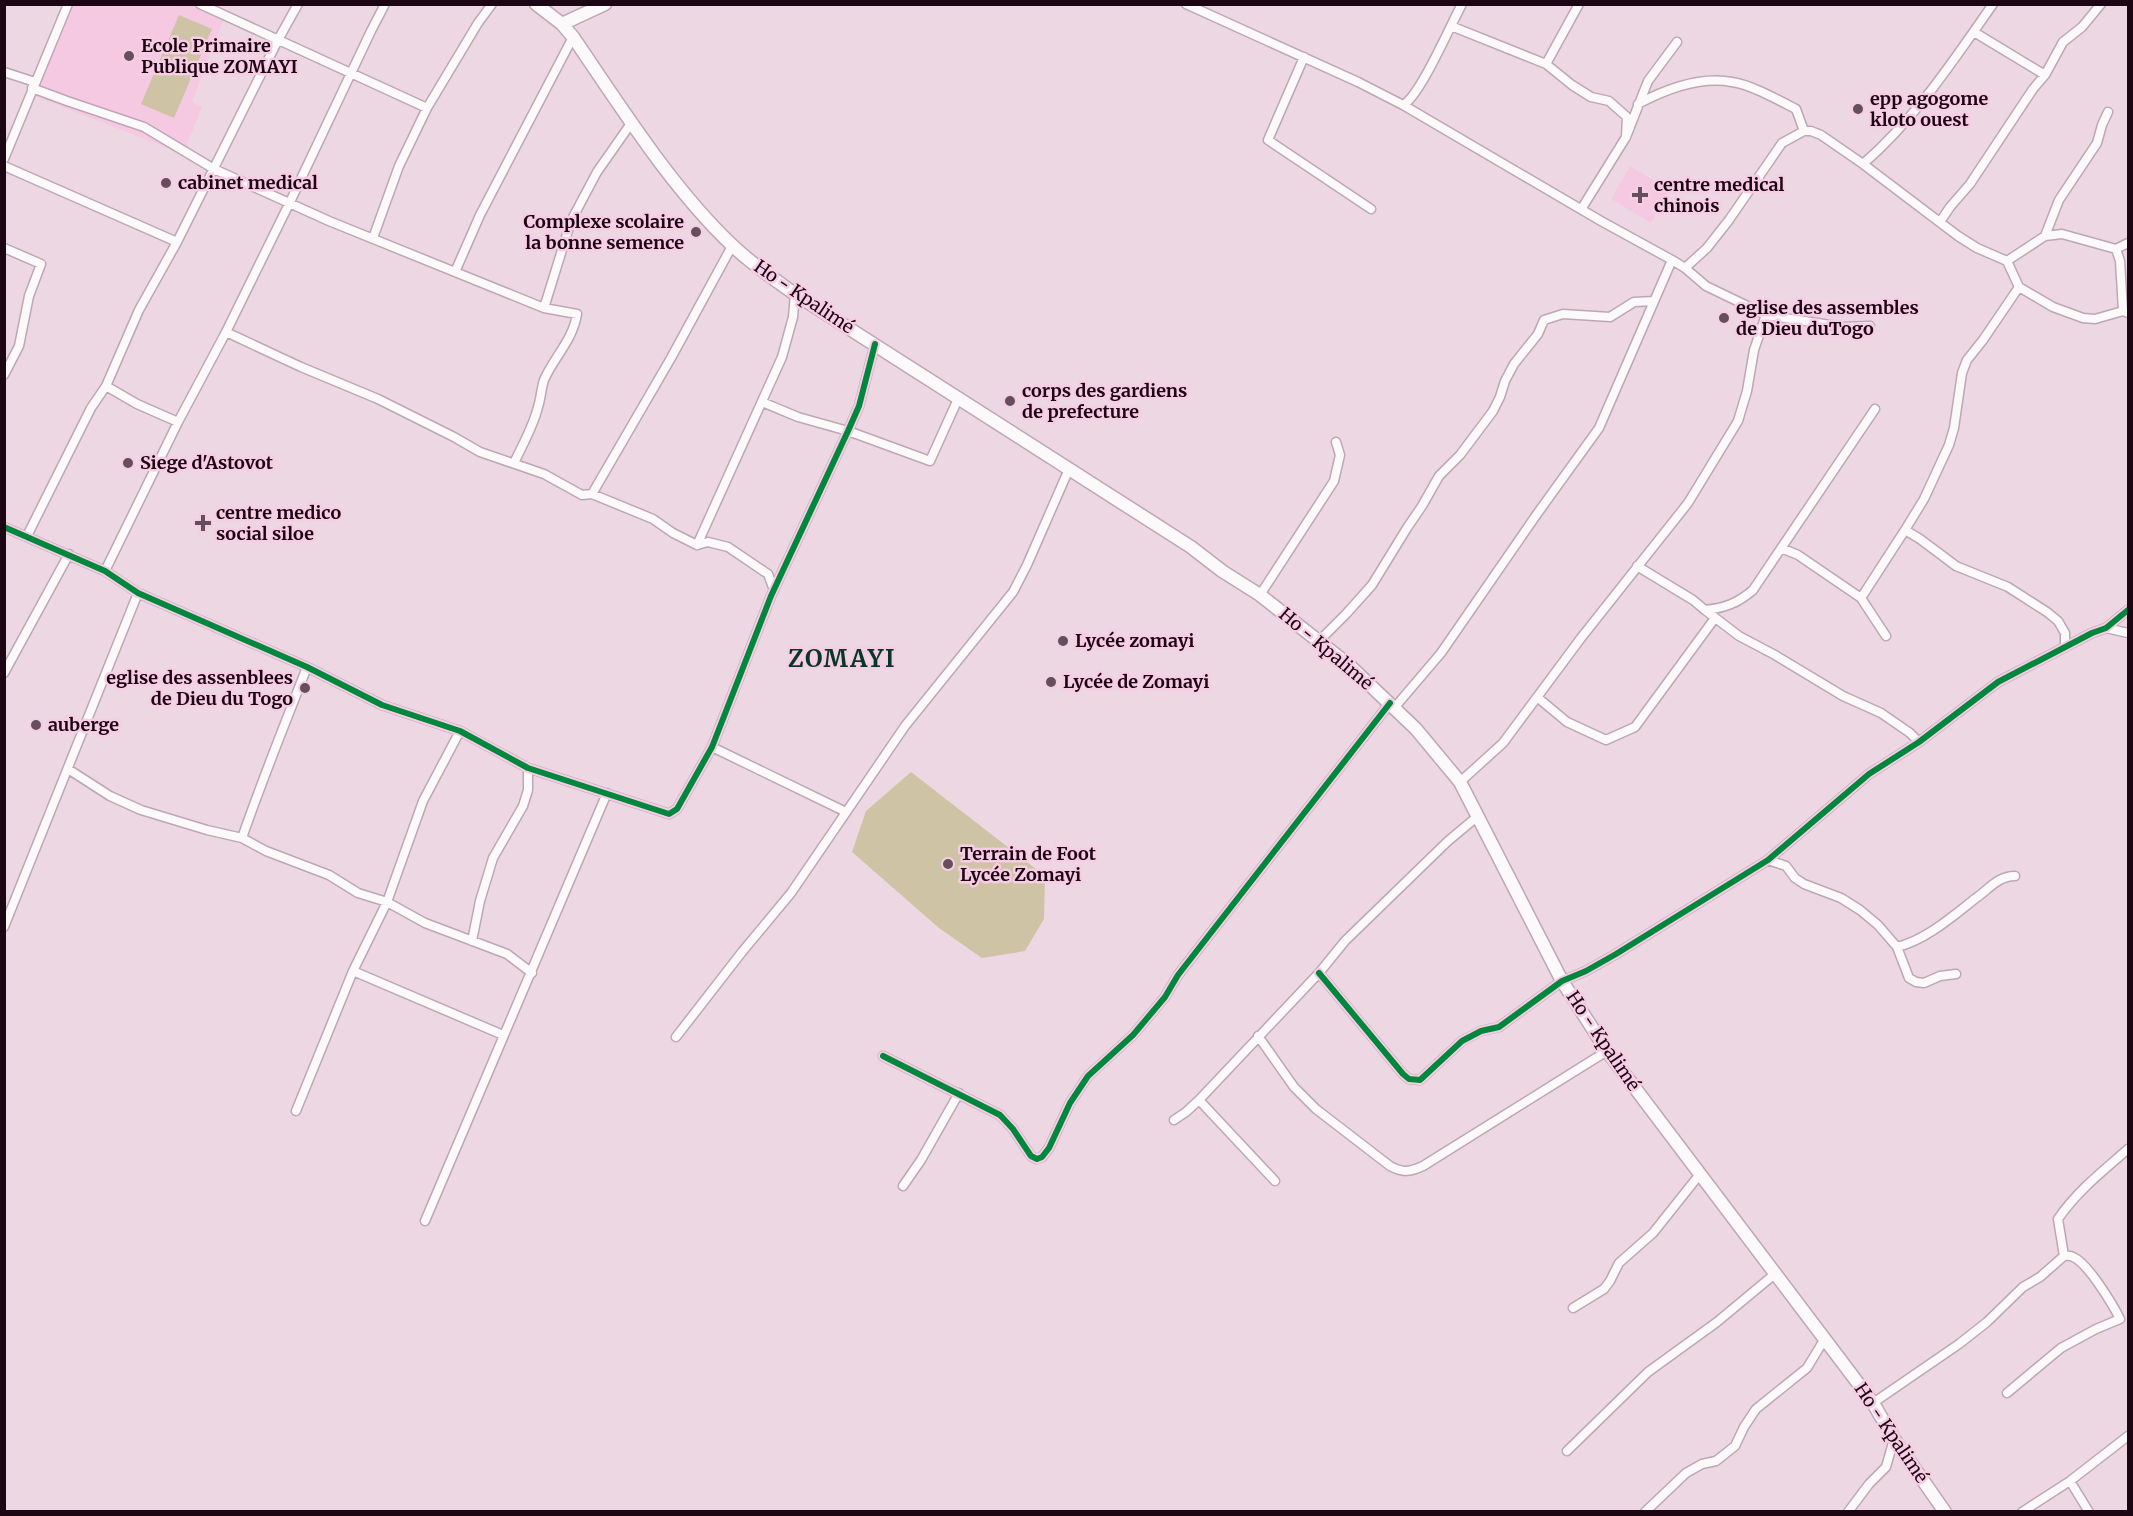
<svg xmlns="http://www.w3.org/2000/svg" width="2133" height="1516" viewBox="0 0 2133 1516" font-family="Merriweather,serif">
<rect width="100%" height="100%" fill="#edd7e3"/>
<!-- built -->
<path fill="#f5c9e1" d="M69 5H199L225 16 192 102 202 107 183 154 32 95Z
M1630 166 1670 190 1651 223 1611 199Z"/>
<!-- green -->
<path fill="#cfc3a5" d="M179 15 212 29 174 118 141 104Z
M911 772 1045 876 1044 919 1025 951 982 958 939 928 852 852 866 811Z"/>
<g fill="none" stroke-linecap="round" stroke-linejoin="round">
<defs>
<path id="street" d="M200 4 427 108
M1186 4 1358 82 1403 105 1601 221 1672 260 1685 268 1706 286 1766 315 1843 327 1870 326
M1451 26 1546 64 1572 85 1591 97 1609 101 1627 117 1626 137
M1974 32 2045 75
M1304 57 1268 140 1371 209
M1546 64 1579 4
M4 72 35 82
M32 88 67 101 144 127 214 169 329 221 544 308 577 314C573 340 554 357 544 380 541 389 541 398 538 407 533 427 523 444 514 463
M1638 104C1666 89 1700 76 1732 82 1752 85 1778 100 1796 109L1804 131
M1403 105C1420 96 1450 26 1462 4
M4 159 68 4
M1863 164C1915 119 1953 61 1993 4
M4 166 177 242
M1582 208 1626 137 1648 81 1677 42
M1940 222 1950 207 1970 184 2033 89 2045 75 2063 42 2082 27 2101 4
M2045 236 2059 200 2097 143 2102 125 2108 112
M373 238 399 166 427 108 478 23 492 4
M4 248 41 264 29 296 19 346 4 375
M2116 249 2120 261 2123 311 2128 313
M2007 261 2019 287 2053 307 2083 318 2095 319 2123 311
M1685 268 1707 248 1729 220 1782 143 1804 131H1811L1821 135 1863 164 1958 236 1977 248 2007 261 2045 236 2062 234 2116 249 2128 243
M455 272 480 215 573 37
M544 308 571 221 597 172 632 122
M226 332 301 367 378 399 454 437 480 452 544 474 582 495 592 494 653 519 673 533 697 545 708 542 728 547 768 574 774 590
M106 386 137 404 178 422
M762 402 798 417 848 431 930 461 958 399
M592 494 671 358 732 246
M4 527 105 571 138 593 307 667 382 705 460 731 528 768 669 814 677 809 712 747 771 596 848 431 859 406 875 344
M1905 530 1924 499 1949 445 1954 428 1962 373 1967 360 1983 340 2019 287
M27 536 91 408 106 386 139 310 177 242 278 40 298 4
M697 545 782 357 793 317 795 294
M1781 548 1798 555 1861 598 1886 636
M1637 566 1693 600 1705 610C1725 608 1738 603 1753 590L1875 409
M105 571 178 422 226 332 290 202 371 31 385 4
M1260 595 1334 481 1340 455 1336 442
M1861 598 1905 530 1920 539 1956 566 2008 587 2047 612 2058 621 2065 633V647
M1705 610 1739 636 1775 655 1843 696 1881 713 1910 733 1919 742
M2106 628 2128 633
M1319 641 1346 614 1372 585 1407 528 1422 506 1439 476 1460 455 1493 411 1500 397 1505 381 1514 364 1538 334 1544 320 1563 314 1610 317 1634 302 1654 301
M4 673 69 554
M1537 697 1567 722 1606 740 1635 727 1715 618
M1395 707 1441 653 1537 514 1599 428 1672 260
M712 747 846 812
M68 769 110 796 141 810 207 830 242 838 266 851 329 875 358 893 387 902 425 923 507 954 532 973
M1460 782 1503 743 1581 638 1688 503 1738 421 1747 391 1754 350 1766 315
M242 838C262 780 285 724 307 667
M1768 860 1786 866 1795 878 1804 884 1841 898 1860 910 1878 925 1897 947 1909 978 1916 982 1924 983 1940 976 1956 974
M4 927 138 593
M472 941 480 901 493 858 523 806 528 790V768
M1897 947C1926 940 1953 916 1976 898 1989 889 1998 876 2015 876
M353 971 503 1035
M1319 973 1403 1074 1409 1079 1420 1080 1462 1041 1481 1031 1499 1027 1562 981 1586 971 1616 954 1768 860 1869 774 1919 742 1998 682 2092 633 2106 628 2128 610
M1258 1036 1294 1087 1316 1109 1390 1166C1403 1173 1410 1172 1423 1166L1607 1051
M676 1037 742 952 791 893 905 726 1013 592 1027 565 1069 469
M883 1056 1000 1115 1013 1129 1031 1156 1037 1159 1042 1157 1049 1148 1070 1103 1088 1076 1133 1035 1165 997 1178 975 1390 703
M1199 1100 1275 1181
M296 1111 353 971 387 902 423 801 460 731
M1174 1120 1186 1112 1199 1100 1319 973 1345 941 1448 841 1478 816
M903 1186 921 1160 959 1093
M425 1221 607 793
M1573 1308 1604 1289 1610 1281 1619 1263 1653 1233 1700 1174
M2007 1393 2061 1348 2096 1329 2120 1319C2113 1305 2088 1263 2073 1257 2070 1255 2067 1256 2064 1256
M1873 1403 1959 1344 1987 1322 2023 1287 2040 1277 2064 1256 2058 1219C2077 1191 2103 1171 2128 1149
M1567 1451 1648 1372 1717 1322 1776 1273
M2070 1481 2089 1512
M1645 1512 1686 1473 1702 1464 1716 1461 1735 1446 1744 1427 1756 1409 1807 1368 1824 1340
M1848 1512 1869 1484 1886 1467 1894 1439
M2022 1512 2070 1481 2128 1436"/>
<path id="secondary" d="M536 4 562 24 573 37C621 107 672 189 734 247 753 265 774 279 795 294L1191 547 1222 571 1260 595 1350 666 1416 729 1460 782 1562 981 1607 1051 1873 1403 1894 1439 1945 1512
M562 24 605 4"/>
</defs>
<!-- street casing -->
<use href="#street" stroke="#bda7b4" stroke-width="11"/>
<!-- secondary casing -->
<use href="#secondary" stroke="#bda7b4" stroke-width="15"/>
<!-- street -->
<use href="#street" stroke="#fcf9fb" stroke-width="8"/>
<!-- secondary -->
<use href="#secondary" stroke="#fcf9fb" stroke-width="12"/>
<defs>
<path id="cycleway" d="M4 527 105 571 138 593 307 667 382 705 460 731 528 768 669 814 677 809 712 747 771 596 848 431 859 406 875 344
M1319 973 1403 1074 1409 1079 1420 1080 1462 1041 1481 1031 1499 1027 1562 981 1586 971 1616 954 1768 860 1869 774 1919 742 1998 682 2092 633 2106 628 2128 610
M883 1056 1000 1115 1013 1129 1031 1156 1037 1159 1042 1157 1049 1148 1070 1103 1088 1076 1133 1035 1165 997 1178 975 1390 703"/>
</defs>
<!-- cycleway casing -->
<use href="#cycleway" stroke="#f7cde4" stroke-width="10"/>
<!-- cycleway -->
<use href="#cycleway" stroke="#00873e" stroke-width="6"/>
</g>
<!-- markers -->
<g fill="#654f5c" stroke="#f7cde4" stroke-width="2">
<circle cx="129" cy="56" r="6"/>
<circle cx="1858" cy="109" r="6"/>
<circle cx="166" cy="183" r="6"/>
<path d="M1637 186h6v6h6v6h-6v6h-6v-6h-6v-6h6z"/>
<circle cx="696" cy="232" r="6"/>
<circle cx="1724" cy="318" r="6"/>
<circle cx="1010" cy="401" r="6"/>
<circle cx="128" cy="463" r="6"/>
<path d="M200 514h6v6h6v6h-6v6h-6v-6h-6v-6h6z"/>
<circle cx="1063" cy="641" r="6"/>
<circle cx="1051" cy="682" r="6"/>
<circle cx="305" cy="688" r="6"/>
<circle cx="36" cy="725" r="6"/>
<circle cx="948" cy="864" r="6"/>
</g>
<g text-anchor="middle" stroke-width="5" stroke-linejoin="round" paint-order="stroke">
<!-- poi labels -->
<g font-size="18" font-weight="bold" fill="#1c0614" stroke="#f7cde4" text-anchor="start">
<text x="141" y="52">Ecole Primaire<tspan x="141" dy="21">Publique ZOMAYI</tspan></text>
<text x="1870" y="105">epp agogome<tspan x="1870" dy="21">kloto ouest</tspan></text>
<text x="178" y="189">cabinet medical</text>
<text x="1654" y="191">centre medical<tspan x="1654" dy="21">chinois</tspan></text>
<text x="684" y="228" text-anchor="end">Complexe scolaire<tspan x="684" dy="21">la bonne semence</tspan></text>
<text x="1736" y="314">eglise des assembles<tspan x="1736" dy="21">de Dieu duTogo</tspan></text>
<text x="1022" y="397">corps des gardiens<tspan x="1022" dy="21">de prefecture</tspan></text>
<text x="140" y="469">Siege d'Astovot</text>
<text x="216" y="519">centre medico<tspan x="216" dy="21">social siloe</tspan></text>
<text x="1075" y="647">Lycée zomayi</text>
<text x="293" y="684" text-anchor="end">eglise des assenblees<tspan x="293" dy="21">de Dieu du Togo</tspan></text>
<text x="1063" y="688">Lycée de Zomayi</text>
<text x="48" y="731">auberge</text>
<text x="960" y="860">Terrain de Foot<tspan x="960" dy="21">Lycée Zomayi</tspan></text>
</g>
<!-- street labels -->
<g font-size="18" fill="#1c0614" stroke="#f7cde4">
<text transform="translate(804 297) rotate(34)" y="6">Ho - Kpalimé</text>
<text transform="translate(1326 649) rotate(40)" y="6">Ho - Kpalimé</text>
<text transform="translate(1603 1041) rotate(56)" y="6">Ho - Kpalimé</text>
<text transform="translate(1891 1433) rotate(56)" y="6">Ho - Kpalimé</text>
</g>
<!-- district labels -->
<g font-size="24" font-weight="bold" letter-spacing="1.5" fill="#053726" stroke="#f7cde4">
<text x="842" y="667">ZOMAYI</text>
</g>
</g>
<!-- border -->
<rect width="2133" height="1516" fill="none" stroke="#1c0614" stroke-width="12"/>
</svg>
